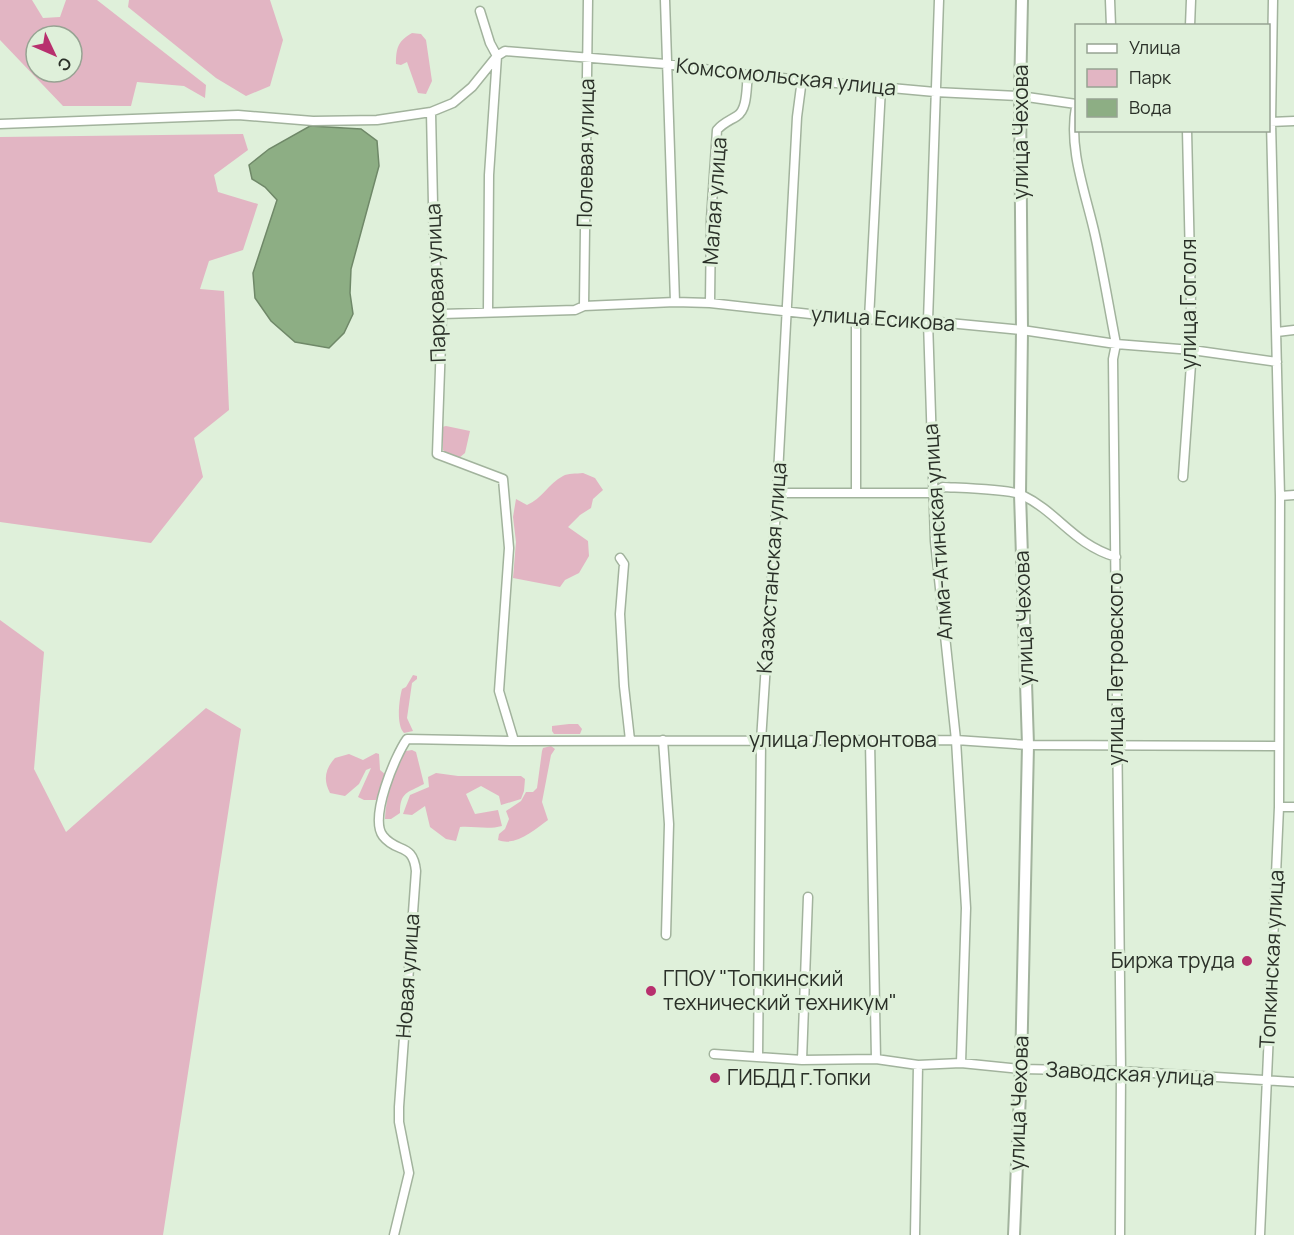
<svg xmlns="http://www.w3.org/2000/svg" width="1294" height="1235" viewBox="0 0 1294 1235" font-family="Manrope,sans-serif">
<rect width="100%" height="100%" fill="#dff0da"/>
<!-- green -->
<path fill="#e2b5c3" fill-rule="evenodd" d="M0 0H32L43 18 60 17 66 0H97L206 85 205 98 184 86 137 82 131 106H63L0 40ZM36 36H72V72H36Z
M129 0H270L283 40 270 86 246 96 216 78 128 7Z
M412 33 421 34 426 40 432 81 426 94 418 93 407 62 401 65 396 64C396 48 398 41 412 33Z
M243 134 248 150 214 175 218 192 258 204 243 250 209 261 200 289 224 291 229 410 194 438 203 477 151 543 0 522V137Z
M446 426 470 431 465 453 459 458 448 456 443 450 442 427Z
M583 473 595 478 603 490 593 499 591 508 580 515 568 527 588 541 589 556 579 573 565 580 560 587 513 578 516 542 513 517 516 499 527 505C542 499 548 484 563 476 568 473 576 474 583 473Z
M0 620 44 652 34 769 66 832 206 708 241 729 163 1235H0Z
M413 675 417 676V679L412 683 407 718 413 731 404 733C396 725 399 700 402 689L406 687Z
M569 724H578L582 729 580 734H554L552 731V726Z
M551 746 555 749 551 755 542 802 548 820C534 830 516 847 498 840L499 834 505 829 509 819 506 811 521 801 526 792H533L537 788 542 751 543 748Z
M412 750 416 752 424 784C407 793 400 792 400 813L391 819H385C386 796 394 770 406 751Z
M376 753 379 754 380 770 386 775 376 800H364L358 797 371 768 366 770 359 784 345 796 330 793C323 780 325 769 335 758L349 754 363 760Z
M436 773 458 776H521L525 779 524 791 521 799 501 805 499 796 481 786 466 794 475 814 498 810 502 826C488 830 475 826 460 827L456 841 446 839 430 827 425 806 412 815 403 814 410 795 429 787 428 777Z"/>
<!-- water -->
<path fill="#8dae84" stroke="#6f8868" stroke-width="1.5" d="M310 126 361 129 377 141 379 166 351 269 350 293 353 314 344 333 329 348 295 342 271 321 255 298 253 273 277 200 265 187 252 179 249 165 269 149Z"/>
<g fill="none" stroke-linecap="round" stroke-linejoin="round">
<defs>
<path id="minor" d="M665 0 675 302
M939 0 928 321 935 541 956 740 966 908 961 1063
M1110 0 1111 26
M480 11 490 43 497 56 489 175 488 311
M1190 26 1191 0
M1076 107C1068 149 1086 194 1095 235 1103 271 1109 308 1116 344L1113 359 1121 1071 1120 1235
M431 112 434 250 442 314 437 454 503 479 509 548 499 691 514 741
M1268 122 1294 121
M0 124 238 115 313 121 377 120 431 112 453 103 472 87 497 56 505 51 666 64 748 75 935 92 1020 96 1076 104
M710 303 711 219 717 130C723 123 729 121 737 116 748 109 746 87 748 75
M584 306 588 0
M442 314 575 310 584 306 675 302 710 303 856 319 928 321 1022 330 1116 344 1192 350 1277 362
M869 319 881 87
M1277 332 1294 330
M1183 477 1192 350 1187 130
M856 492V319
M777 493H933L943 487C960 488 1010 489 1022 495 1059 513 1073 544 1116 557
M1280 496 1294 495
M620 558 624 564 620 614 624 686 630 740
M663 740 669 824 666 935
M870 741 876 1059
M1279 807H1294
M714 1054 802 1060 876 1059 918 1065 961 1063 1021 1069 1121 1071 1294 1082
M758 1057 761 741 777 493 797 117 802 79
M802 1060 808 897
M394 1235 409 1173 399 1122V1107L416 871C413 842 397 854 383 836 369 818 395 756 407 739L514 741 956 740 1028 745 1279 746
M915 1235 918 1065
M1260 1235 1279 807 1280 496 1271 122 1273 0"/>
<path id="tertiary" d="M1014 1235 1021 1069 1028 745 1020 494 1022 330 1020 96 1022 0"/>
</defs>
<!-- minor casing -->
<use href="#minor" stroke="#a2b39d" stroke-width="11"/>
<!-- tertiary casing -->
<use href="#tertiary" stroke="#a2b39d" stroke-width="14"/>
<!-- minor -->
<use href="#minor" stroke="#fff" stroke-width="8"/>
<!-- tertiary -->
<use href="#tertiary" stroke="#fff" stroke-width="10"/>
</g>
<!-- markers -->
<g fill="#b8306e" stroke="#dff0da" stroke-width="2">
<circle cx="1247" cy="961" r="6"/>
<circle cx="651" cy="991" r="6"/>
<circle cx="715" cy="1078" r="6"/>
</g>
<g text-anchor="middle" stroke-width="6" stroke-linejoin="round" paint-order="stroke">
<!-- street labels -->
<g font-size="21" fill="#2a3028" stroke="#dff0da">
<text transform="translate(786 77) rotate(6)" y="7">Комсомольская улица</text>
<text transform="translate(1021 132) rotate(-90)" y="7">улица Чехова</text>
<text transform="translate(586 153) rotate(-89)" y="7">Полевая улица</text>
<text transform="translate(715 201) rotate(-86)" y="7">Малая улица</text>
<text transform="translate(436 283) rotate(-92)" y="7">Парковая улица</text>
<text transform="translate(1189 304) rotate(-90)" y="7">улица Гоголя</text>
<text transform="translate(883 319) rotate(4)" y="7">улица Есикова</text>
<text transform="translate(938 532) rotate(-94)" y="7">Алма-Атинская улица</text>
<text transform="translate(772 568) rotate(-86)" y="7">Казахстанская улица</text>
<text transform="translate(1024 618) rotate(-92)" y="7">улица Чехова</text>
<text transform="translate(1116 669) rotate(-90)" y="7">улица Петровского</text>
<text x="843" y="747">улица Лермонтова</text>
<text transform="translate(1272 959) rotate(-87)" y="7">Топкинская улица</text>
<text transform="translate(408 976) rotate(-86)" y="7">Новая улица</text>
<text transform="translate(1130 1074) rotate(3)" y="7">Заводская улица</text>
<text transform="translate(1019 1103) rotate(-88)" y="7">улица Чехова</text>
</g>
<!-- poi labels -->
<g font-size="21" fill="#2a3028" stroke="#dff0da" text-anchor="start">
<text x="1235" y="968" text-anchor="end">Биржа труда</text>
<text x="663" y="986">ГПОУ "Топкинский<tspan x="663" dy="24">технический техникум"</tspan></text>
<text x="727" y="1085">ГИБДД г.Топки</text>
</g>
</g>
<!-- legend -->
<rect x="1075" y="24" width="195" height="108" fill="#dff0da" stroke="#97a393" stroke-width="1.5"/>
<rect x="1087" y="44" width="30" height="9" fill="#ffffff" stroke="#97a393" stroke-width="1.5"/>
<text x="1129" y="54" font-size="18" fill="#2a3028">Улица</text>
<rect x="1087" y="69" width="30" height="18" fill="#e2b5c3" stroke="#97a393" stroke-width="1.5"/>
<text x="1129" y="84" font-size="18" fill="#2a3028">Парк</text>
<rect x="1087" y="99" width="30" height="18" fill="#8dae84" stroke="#97a393" stroke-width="1.5"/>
<text x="1129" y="114" font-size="18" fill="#2a3028">Вода</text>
<!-- north arrow -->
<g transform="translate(54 54) rotate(134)"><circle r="28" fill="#dff0da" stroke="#97a393" stroke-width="1.5"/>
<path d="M0-4.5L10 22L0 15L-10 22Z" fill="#b8306e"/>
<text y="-9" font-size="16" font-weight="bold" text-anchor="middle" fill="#2a3028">С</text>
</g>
</svg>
